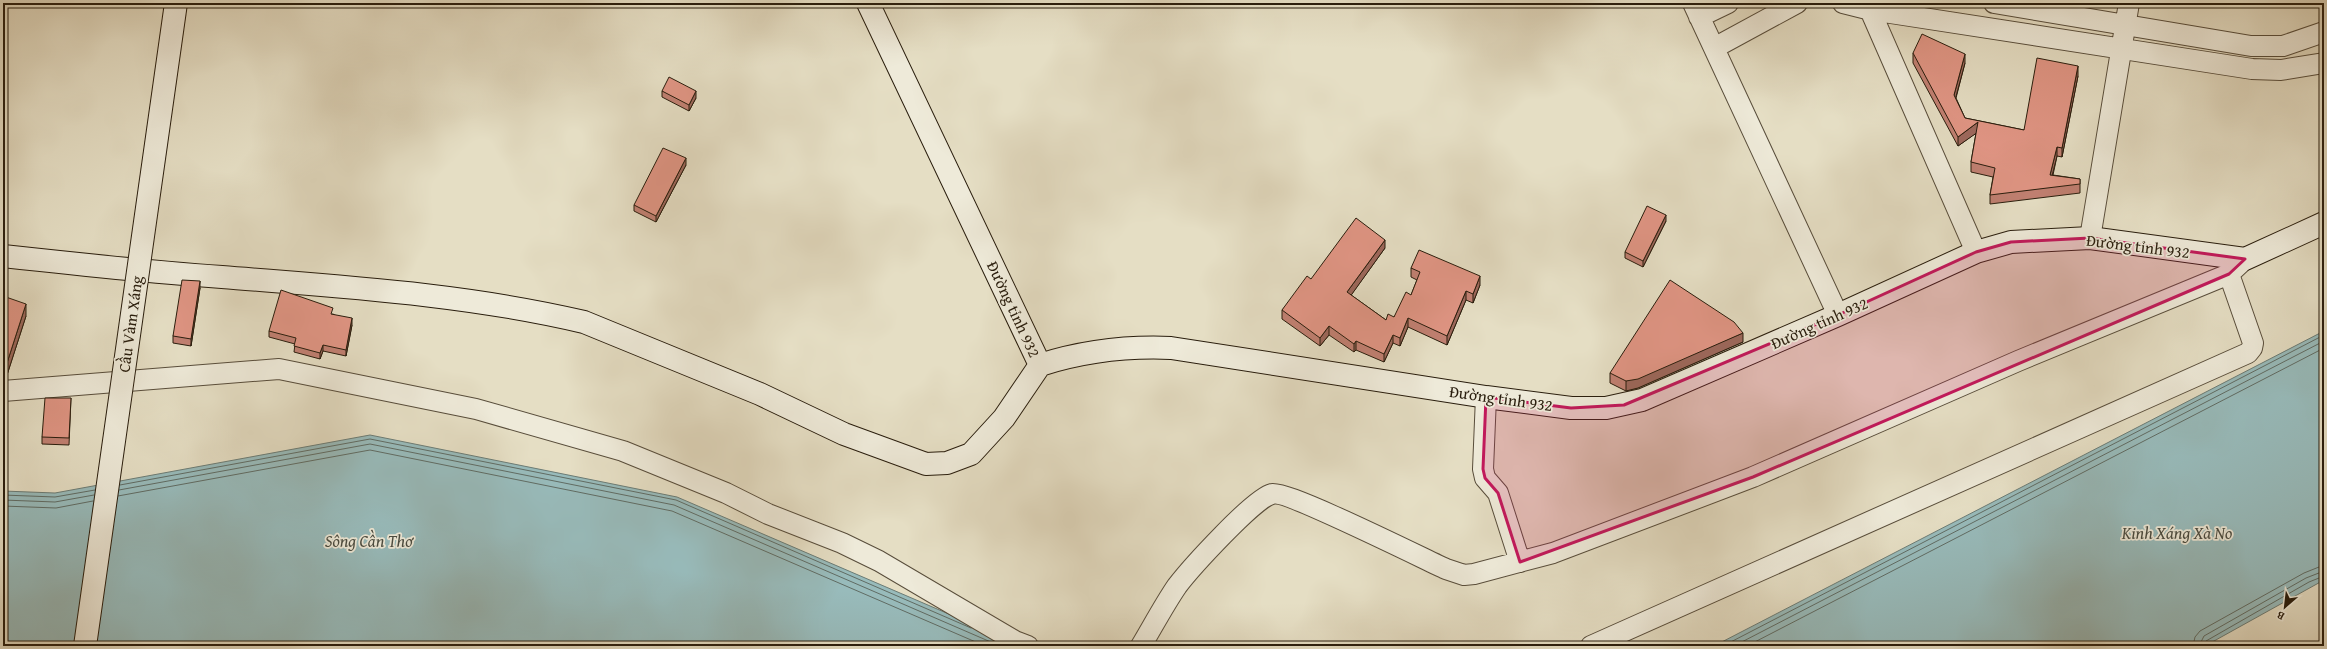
<svg xmlns="http://www.w3.org/2000/svg" width="2327" height="649" viewBox="0 0 2327 649" font-family="'Gentium Book Plus',serif">
<rect width="100%" height="100%" fill="#e5dec4"/>
<filter id="stains"><feTurbulence type="fractalNoise" baseFrequency=".005" numOctaves="4"/><feColorMatrix values="0 0 0 0 .2 0 0 0 0 .09 0 0 0 0 .02 0 0 0 .5 -.17"/></filter>
<radialGradient id="worn" r=".72"><stop offset=".6" stop-color="#630" stop-opacity="0"/><stop offset="1" stop-color="#630" stop-opacity=".3"/></radialGradient>
<!-- water -->
<path fill="#98bbbb" stroke="#6c7c75" d="M2324 331V580L2205 646H1714Z
M370 435 677 497 1023 646H3V491L55 493Z"/>
<g fill="none" stroke-linecap="round" stroke-linejoin="round">
<!-- shore -->
<path stroke="#606c64" stroke-width="1" d="M120 485 370 439 676 500 971 628
M119 490 370 444 674 505 1000 646
M3 495 55 497 95 490
M118 496 370 450 672 511 985 646
M3 500 55 502 94 495
M3 506 56 508 93 501
M1723 646 2324 335
M1734 646 2324 341
M1747 646 2324 348
M2193 646 2195 637 2200 631 2304 573 2324 565
M2199 646 2204 636 2306 578 2324 571
M2204 646 2206 641 2309 582 2324 576"/>
<defs>
<path id="street" d="M1693 3 1838 315
M1843 3 1871 10 2252 69 2281 70 2324 63
M1867 3 1976 252
M1994 3 2251 46H2283L2324 32
M1699 17 1728 3
M1714 48 1797 3
M2090 238 2129 3
M3 391 279 369 476 409 623 451 726 493 768 514 842 543 879 561 1015 641 1028 646
M1486 397 1483 469 1485 478 1498 493 1520 562
M1141 646C1153 626 1164 605 1177 586 1190 569 1254 498 1272 494 1286 490 1422 558 1446 569L1464 575 1474 574 1553 553 1753 477 2018 361 2229 274 2245 259
M1591 646 2248 353 2252 348 2253 343 2229 274"/>
<path id="secondary" d="M868 3 1040 365C1084 351 1125 346 1171 348L1486 397 1571 408H1606L1642 400 1838 315 1976 252 2011 242 2090 238 2245 259 2324 223
M3 256C76 264 149 272 222 277 344 287 465 294 584 322L760 394 844 434 926 464 947 463 971 454 1004 418 1040 365"/>
</defs>
<!-- street casing -->
<use href="#street" stroke="#584d3b" stroke-width="22"/>
<!-- secondary casing -->
<use href="#secondary" stroke="#291d0d" stroke-width="24"/>
<!-- street -->
<use href="#street" stroke="#eeead9" stroke-width="20"/>
<!-- secondary -->
<use href="#secondary" stroke="#eeead9" stroke-width="22"/>
<defs>
<path id="secondary-bridge" d="M85 646 176 3"/>
</defs>
<!-- secondary-bridge casing -->
<use href="#secondary-bridge" stroke="#291d0d" stroke-width="24" stroke-linecap="butt"/>
<!-- secondary-bridge -->
<use href="#secondary-bridge" stroke="#eeead9" stroke-width="22"/>
</g>
<!-- wall -->
<path fill="#c18072" stroke="#291d0d" d="M1913 53 1965 63 1956 98 1965 118 2024 130 2078 76 2062 157 2057 156 2053 175 2080 179V193L1990 204V195L1993 177 1971 172V162L1976 133 1958 146 1913 63Z
M662 91 696 98 689 111 662 97Z
M686 165 656 222 634 211V205Z
M1666 221 1643 267 1625 258V252Z
M1385 248 1351 295 1386 320 1394 317 1411 295 1417 280 1411 277V268L1480 285 1473 303 1466 300 1447 345 1408 327 1400 346 1393 343 1384 362 1356 350 1354 352 1329 335 1320 346 1282 319V310L1311 279Z
M200 288 191 346 173 343V336Z
M3 296 26 316 6 378 3 377Z
M333 314 352 325 346 356 323 351 320 359 294 352 295 344 269 337V331Z
M1743 342 1638 388 1626 391 1610 383V373Z
M71 398 69 445 42 444V437Z"/>
<!-- shaded-wall -->
<path fill="#9d685c" stroke="#291d0d" d="M1965 54V63L1954 104V95Z
M2078 66V76L2062 157V148Z
M696 91V98L689 111V105Z
M1978 122V132L1958 146V137Z
M2057 147V156L2050 184V175Z
M686 158V165L656 222V216Z
M1666 215V221L1643 267V261Z
M1385 240V248L1347 301V292Z
M1480 276V285L1473 303V294Z
M200 281V288L191 346V339Z
M1466 291V300L1447 345V336Z
M26 304V316L6 378V366Z
M352 318V325L346 356V350Z
M1408 318V327L1400 346V338Z
M1329 326V335L1320 346V338Z
M1743 333V342L1638 388 1626 391V381Z
M1393 335V343L1384 362V354Z
M1356 341V350L1354 352V344Z
M323 345V351L320 359V353Z"/>
<!-- building -->
<path fill="#e09584" stroke="#291d0d" d="M1922 34 1965 54 1954 95 1965 118 2024 130 2037 58 2078 66 2062 148 2057 147 2050 175 2080 179V184L1990 195 1995 168 1971 162 1978 122 1958 137 1913 53Z
M669 77 696 91 689 105 662 91Z
M663 148 686 158 656 216 634 205Z
M1647 206 1666 215 1643 261 1625 252Z
M1356 218 1385 240 1347 292 1386 320 1388 314 1394 317 1406 292 1411 295 1420 272 1411 268 1419 250 1480 276 1473 294 1466 291 1447 336 1408 318 1400 338 1393 335 1384 354 1356 341 1354 344 1329 326 1320 338 1282 310 1307 276 1311 279Z
M182 280 200 281 191 339 173 336Z
M1670 280 1734 322 1743 333 1638 379 1626 381 1610 373Z
M281 290 333 308 331 314 352 318 346 350 323 345 320 353 294 346 296 338 269 331Z
M3 296 26 304 6 366 3 365Z
M45 398H71L69 438 42 437Z"/>
<!-- marked area -->
<path fill="#c2185b" fill-opacity="0.2" stroke="#c2185b" stroke-width="3" stroke-linejoin="round" d="M2090 238 2245 259 2229 274 1753 477 1520 562 1498 493 1485 478 1483 469 1486 397 1571 408 1624 405 1838 315 1976 252 2011 242Z"/>
<g text-anchor="middle" stroke-width="3.5" stroke-linejoin="round" paint-order="stroke">
<!-- street labels -->
<g font-size="16" fill="#291d0d" stroke="#eeead9">
<text transform="translate(2138 246) rotate(7)" y="6">Đường tỉnh 932</text>
<text transform="translate(1014 309) rotate(65)" y="6">Đường tỉnh 932</text>
<text transform="translate(1819 323) rotate(-24)" y="6">Đường tỉnh 932</text>
<text transform="translate(130 324) rotate(-82)" y="6">Cầu Vàm Xáng</text>
<text transform="translate(1501 398) rotate(8)" y="6">Đường tỉnh 932</text>
</g>
<!-- water labels -->
<g font-size="17" font-style="italic" fill="#4a4c41" stroke="#eeead9">
<text x="2177" y="539">Kinh Xáng Xà No</text>
<text x="369" y="547">Sông Cần Thơ</text>
</g>
</g>
<!-- margin -->
<rect width="2327" height="649" fill="none" stroke="#e5dec4" stroke-width="16"/>
<rect x="4" y="4" width="2319" height="641" fill="none" stroke="#291d0d" stroke-width="2"/>
<rect x="8" y="8" width="2311" height="633" fill="none" stroke="#291d0d"/>
<!-- north arrow -->
<g transform="translate(2285 607) rotate(208)" stroke="#eeead9" stroke-width="3" paint-order="stroke">
<path d="M0-3L7 15L0 10L-7 15Z" fill="#291d0d"/>
<text y="-6" font-size="11" font-weight="bold" text-anchor="middle" fill="#291d0d">B</text>
</g>
<rect width="100%" height="100%" filter="url(#stains)"/>
<rect width="100%" height="100%" fill="url(#worn)"/>
</svg>
